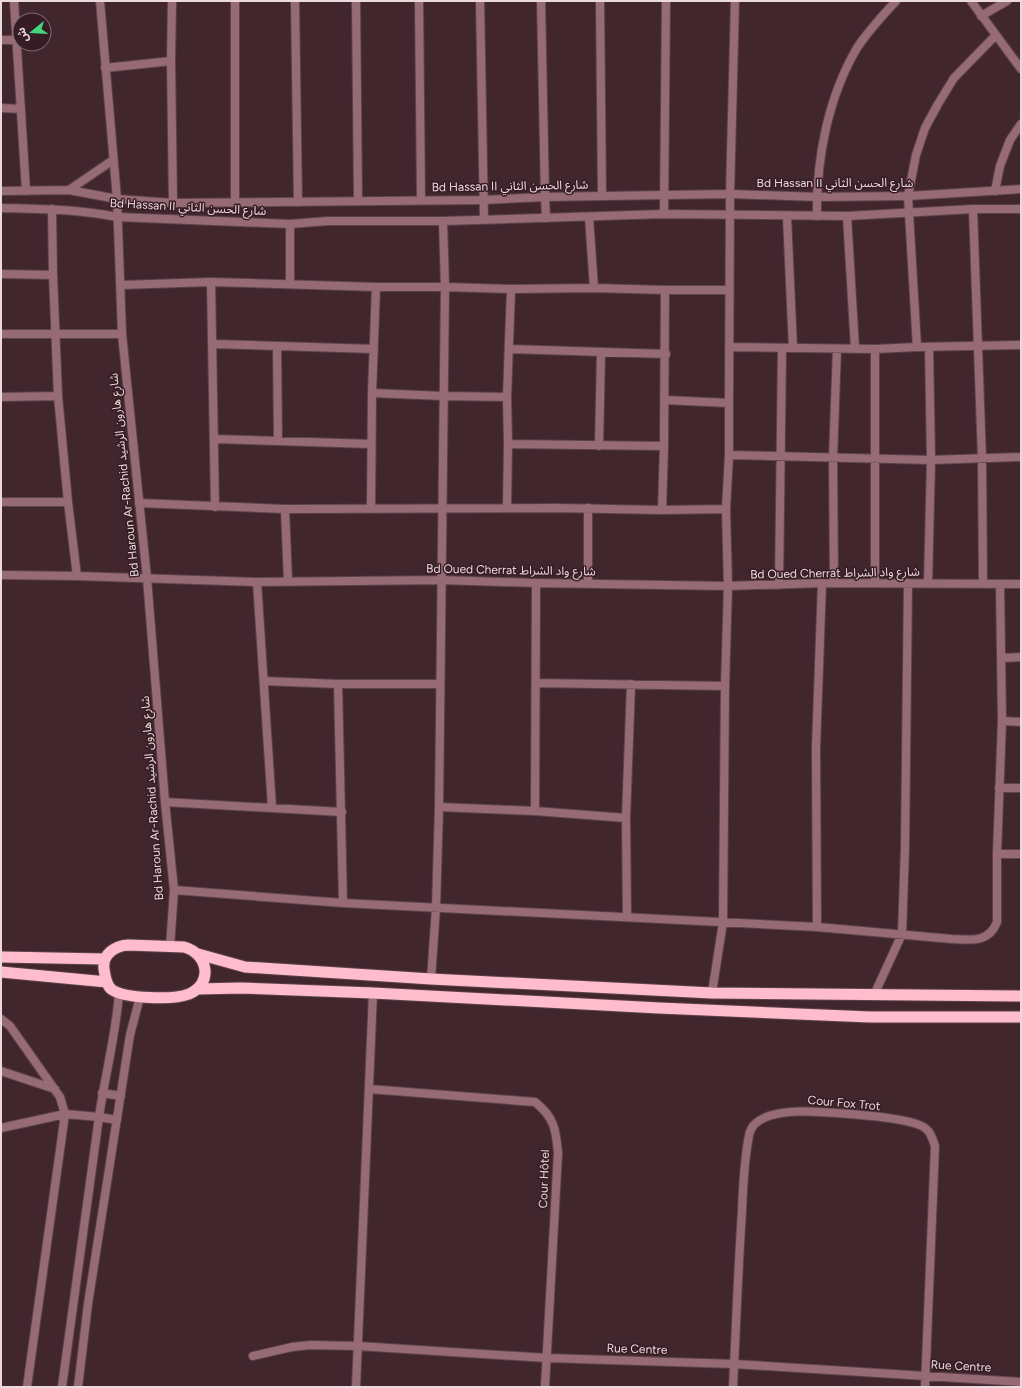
<svg xmlns="http://www.w3.org/2000/svg" width="1022" height="1388" viewBox="0 0 1022 1388" font-family="Figtree,'Noto Sans Arabic',sans-serif">
<rect width="100%" height="100%" fill="#41262e"/>
<g fill="none" stroke-linecap="round" stroke-linejoin="round">
<defs>
<path id="minor" d="M14 1 26 191
M172 1 171 61 173 203
M235 1V202
M295 1 298 202
M356 1 358 200
M419 1 421 200
M480 1 484 219
M541 1 545 197 546 218
M600 1 602 196
M971 1 1021 69
M981 16 1007 1
M1 40H16
M105 68 171 61
M1 108 21 109
M69 190 113 160
M1 191 69 190 117 199 100 1
M995 191 1000 166 1010 140 1021 124
M1 208C40 209 78 209 117 217
M52 209 53 275 58 396 68 502 77 576
M973 209 982 459 983 584
M664 214 666 1
M817 216C816 160 828 97 857 48 868 31 882 16 896 1
M847 216 855 348
M589 217 594 288
M787 217 793 348
M290 224V284
M1 274 53 275
M211 282 215 507
M121 285 211 282 376 287H445L511 289 594 288 665 290H729
M1 334H122
M213 344 374 349
M277 346 278 441
M729 347 875 349 917 347 1021 345
M917 347 908 196 916 155 925 128 938 104 954 78 995 36
M510 349 666 354
M875 349V583
M372 393 443 396 507 397
M1 397 58 396
M665 400 729 403
M214 439 371 444
M508 444 664 446
M599 446 601 353
M729 455 931 460 1021 457
M1 502H68
M139 503 285 509 557 508 662 510 726 509
M507 508 508 444 507 397 511 289
M588 508V583
M285 509 288 581
M371 509 372 393 376 287
M662 510 664 446 665 290
M1 575 77 576 257 582 441 580 536 583 728 586 822 583 1021 584
M257 582 272 807
M834 583 833 458 837 349
M928 584 931 460 929 347
M779 585 782 349
M1001 658 1021 657
M264 681 338 684H440
M536 683 725 686
M338 684 343 903
M1002 721 1021 722
M999 788H1021
M165 802 342 812
M439 807 535 811 626 818
M535 811 536 583
M997 854H1021
M174 890 343 903 817 927 952 939C971 940 989 943 997 922V854L1002 721 1000 584
M627 917 626 818 631 684
M817 927 816 748 822 583
M431 979 436 908 439 807 445 287 443 221
M712 993 723 922 725 686 728 586 726 509 729 455V403L730 194 735 1
M874 995 902 934 905 848 908 583
M1 1019 10 1026 60 1097 65 1114 27 1387
M1 1071 55 1089
M369 1089 535 1102C554 1117 556 1129 558 1153L545 1387
M1 1128 65 1114 99 1117
M253 1356 292 1347 310 1345 358 1346 547 1358 734 1364 1021 1382
M356 1387 373 993
M733 1387C736 1328 738 1270 742 1211 743 1186 744 1160 749 1136 749 1132 753 1125 756 1123 777 1105 834 1113 860 1115 874 1116 915 1120 925 1128 931 1132 933 1140 935 1146L925 1387"/>
<path id="tertiary" d="M117 217 290 224 328 221H443L664 214 847 216 973 209H1021
M170 947 174 890 165 802 147 578 122 334 117 199 173 203 483 200 545 197 665 195 730 194 817 197 908 196 1021 189
M102 1093 121 1096
M99 1117 117 1120
M62 1387 99 1117C105 1075 116 1035 119 993
M78 1387 88 1304 130 1035 140 997"/>
<path id="trunk" d="M128 945 184 947C209 954 213 984 189 994 174 1000 124 999 111 989 106 984 105 976 104 969 102 954 115 946 128 945Z
M198 954 245 967 431 979 712 993 1021 996
M1 957 105 959
M1 972 107 982
M197 989 242 988 373 993 659 1008 870 1017H1021"/>
</defs>
<!-- minor casing -->
<use href="#minor" stroke="#5c434a" stroke-width="10"/>
<!-- tertiary casing -->
<use href="#tertiary" stroke="#5c434a" stroke-width="10"/>
<!-- trunk casing -->
<use href="#trunk" stroke="#5c434a" stroke-width="13"/>
<!-- minor -->
<use href="#minor" stroke="#966b76" stroke-width="8"/>
<!-- tertiary -->
<use href="#tertiary" stroke="#966b76" stroke-width="8"/>
<!-- trunk -->
<use href="#trunk" stroke="#febccd" stroke-width="11"/>
</g>
<g text-anchor="middle" stroke-width="3" stroke-linejoin="round" paint-order="stroke">
<!-- street labels -->
<g font-size="12" fill="#ebd9dd" stroke="#361c24">
<text x="835" y="187">Bd Hassan II شارع الحسن الثاني</text>
<text transform="translate(510 186) rotate(-1)" y="4">Bd Hassan II شارع الحسن الثاني</text>
<text transform="translate(188 207) rotate(3)" y="4">Bd Hassan II شارع الحسن الثاني</text>
<text transform="translate(124 475) rotate(-96)" y="4">Bd Haroun Ar-Rachid شارع هارون الرشيد</text>
<text transform="translate(511 570) rotate(1)" y="4">Bd Oued Cherrat شارع واد الشراط</text>
<text transform="translate(835 573) rotate(-1)" y="4">Bd Oued Cherrat شارع واد الشراط</text>
<text transform="translate(152 798) rotate(-94)" y="4">Bd Haroun Ar-Rachid شارع هارون الرشيد</text>
<text transform="translate(844 1103) rotate(5)" y="4">Cour Fox Trot</text>
<text transform="translate(544 1179) rotate(-88)" y="4">Cour Hôtel</text>
<text transform="translate(637 1349) rotate(2)" y="4">Rue Centre</text>
<text transform="translate(961 1366) rotate(3)" y="4">Rue Centre</text>
</g>
</g>
<!-- border -->
<rect width="1022" height="1388" fill="none" stroke="#ebd9dd" stroke-width="4"/>
<!-- north arrow -->
<g transform="translate(32 32) rotate(252)"><circle r="19" fill="#361c24" stroke="#7e686e"/>
<path d="M0-3L7 15L0 10L-7 15Z" fill="#42d77c"/>
<text y="-6" font-size="11" font-weight="bold" text-anchor="middle" fill="#ebd9dd">ش</text>
</g>
</svg>
